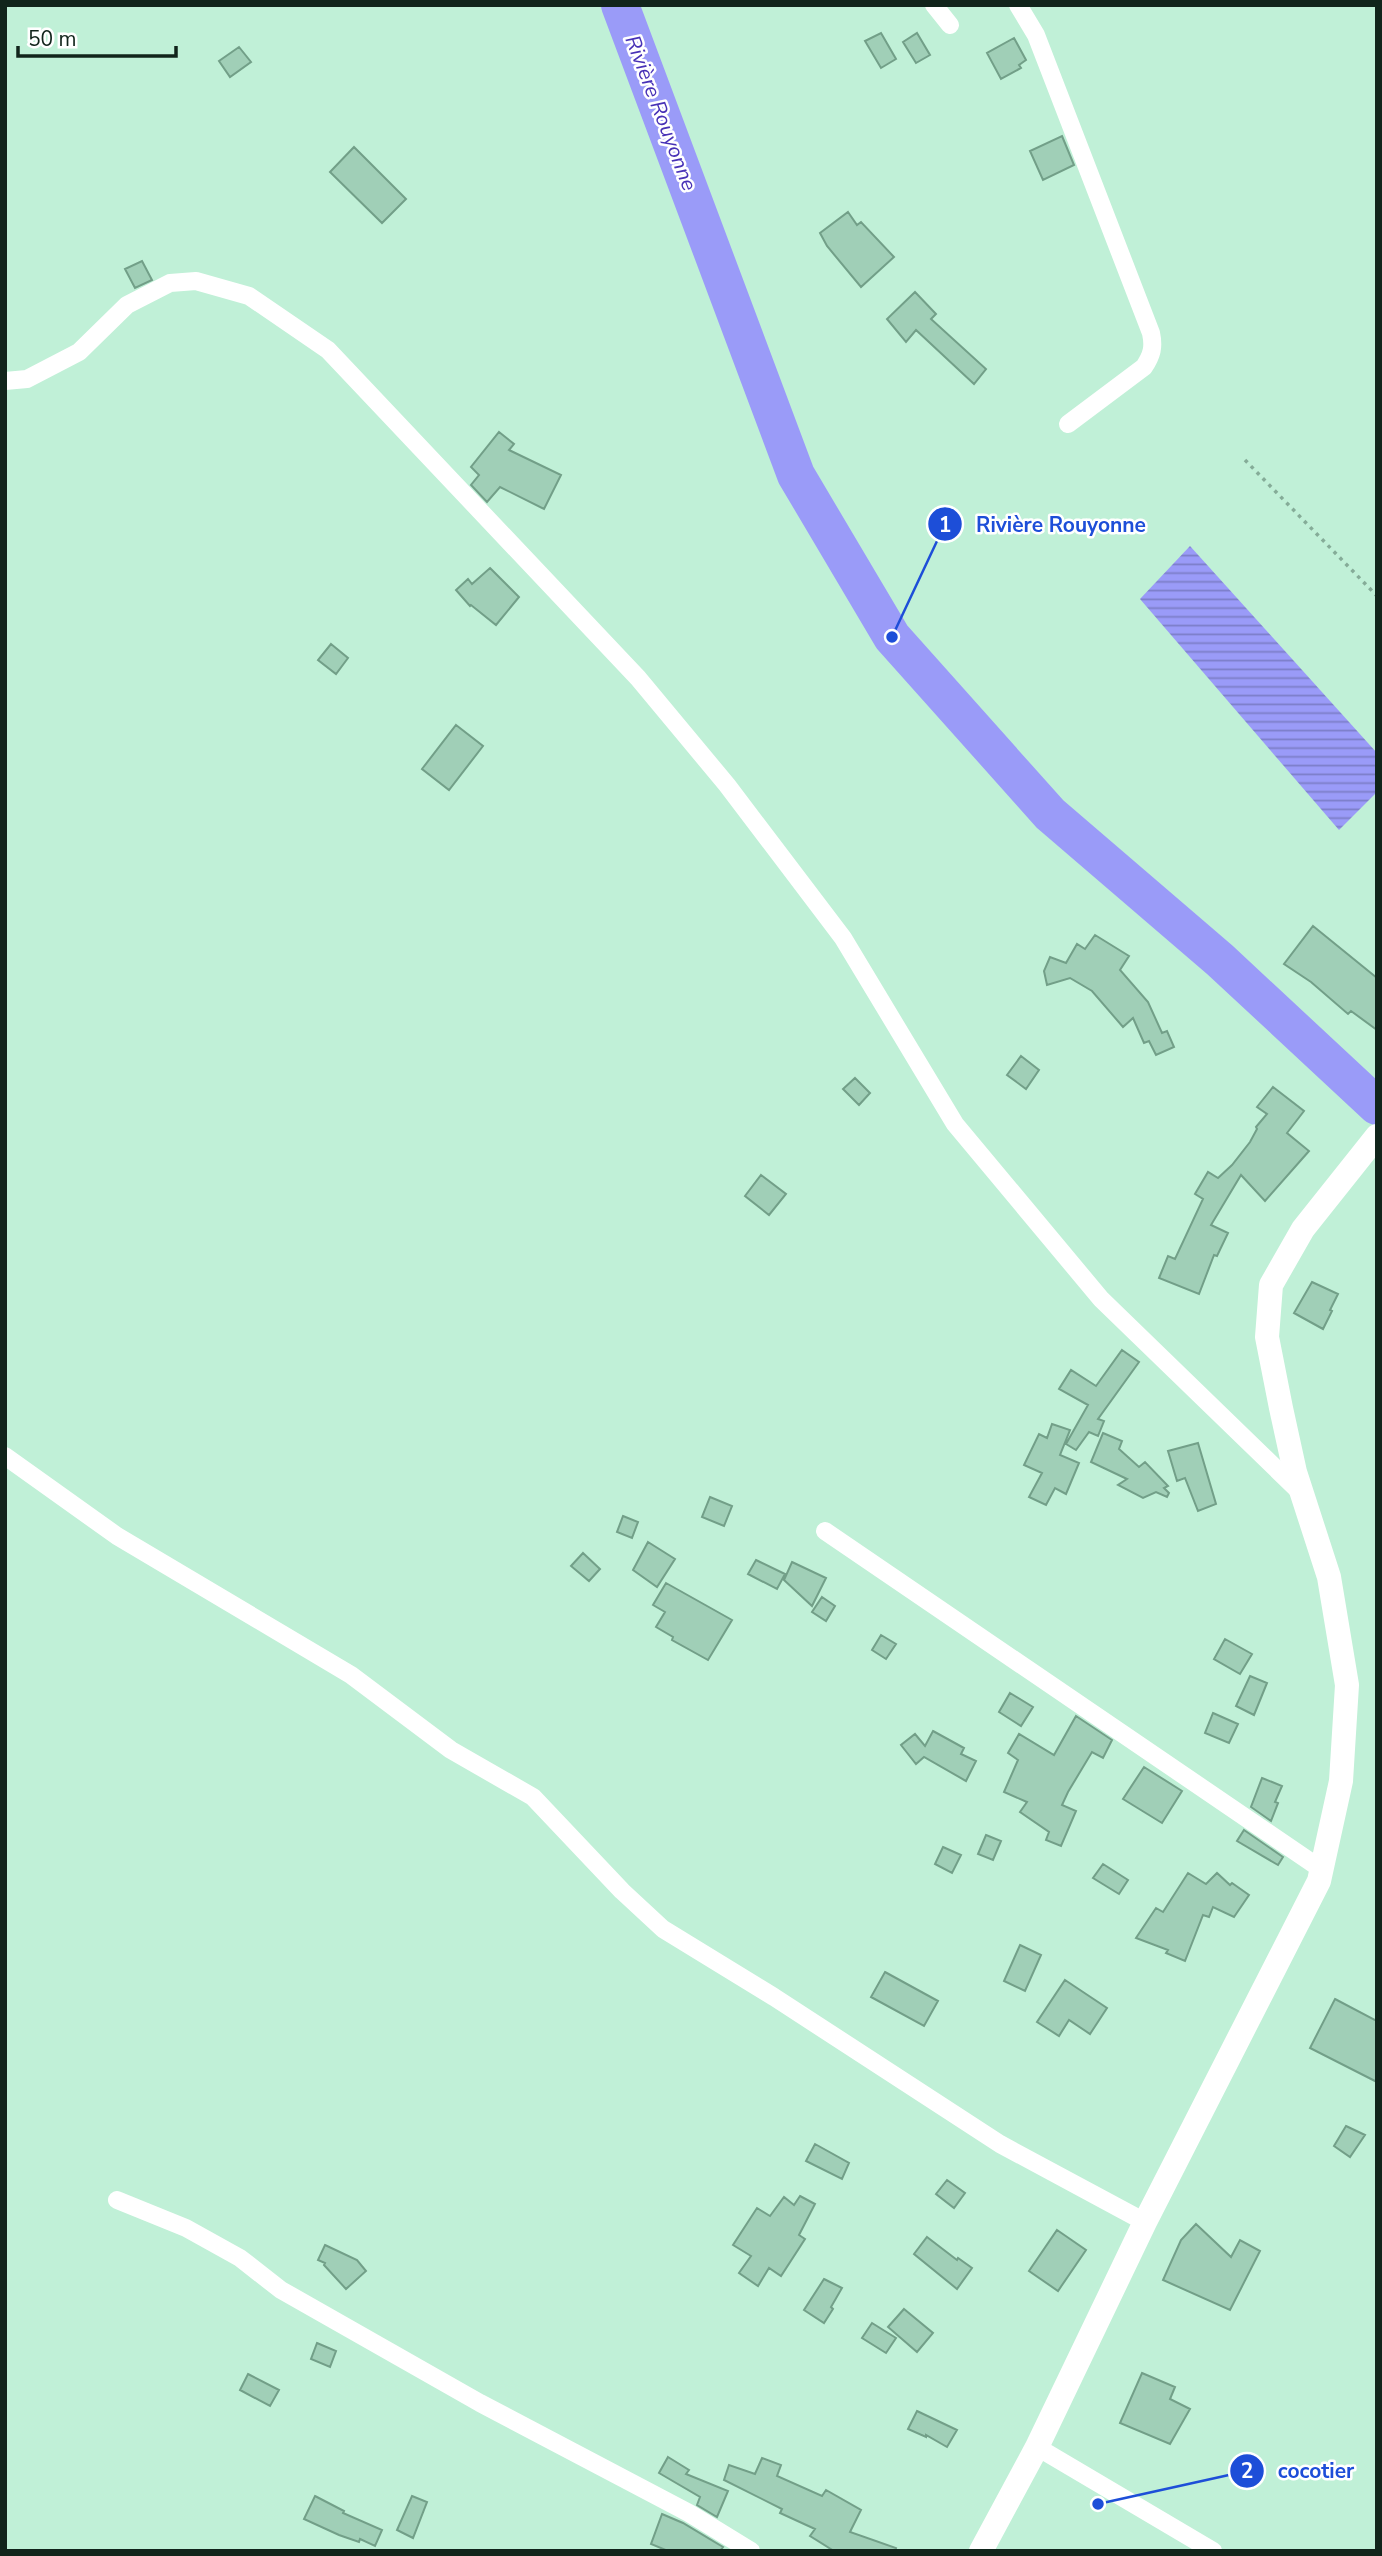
<svg xmlns="http://www.w3.org/2000/svg" width="1382" height="2556" viewBox="0 0 1382 2556" font-family="'Nunito Sans',sans-serif">
<defs>
<pattern id="water-rules" width="6" height="5" patternUnits="userSpaceOnUse" patternTransform="scale(1.75)"><rect width="6" height="5" fill="#9a9bf8"/><path d="M0 2.5h6" fill="none" stroke="#7c7ec8"/></pattern>
</defs>
<rect width="100%" height="100%" fill="#c0f0d7"/>
<!-- water -->
<path fill="url(#water-rules)" d="M1190 546 1377 753V792L1339 830 1140 599Z"/>
<g fill="none" stroke-linecap="round" stroke-linejoin="round">
<!-- river -->
<path stroke="#9a9bf8" stroke-width="38" d="M620 5 796 475 892 637 1050 814 1220 960 1377 1106"/>
</g>
<!-- building -->
<path fill="#a0cfb7" stroke="#729f88" stroke-width="2" d="M881 33 896 59 881 68 865 41Z
M917 33 930 55 916 63 903 42Z
M1014 38 1026 60 1019 65 1021 68 1001 79 987 53Z
M239 47 251 62 230 77 219 61Z
M1062 136 1074 165 1043 180 1030 151Z
M354 147 406 199 382 223 330 172Z
M848 212 857 225 861 222 894 257 861 287 827 246 820 233Z
M142 261 152 280 135 288 125 269Z
M915 292 936 314 931 319 986 369 974 384 916 330 906 342 887 319Z
M499 432 514 444 509 450 561 475 544 509 500 487 487 502 471 485 479 475 471 467Z
M490 568 519 597 496 625 471 605 470 606 456 590 468 579 472 584Z
M331 644 348 658 336 674 318 660Z
M456 725 483 746 449 790 422 769Z
M1313 926 1377 978V1030L1351 1011 1348 1014 1311 982 1284 964Z
M1095 935 1129 956 1120 970 1148 1002 1162 1033 1167 1031 1174 1047 1156 1055 1149 1041 1144 1043 1133 1018 1123 1027 1092 991 1070 978 1047 985 1044 971 1050 957 1066 963 1077 944 1085 949Z
M1021 1056 1039 1070 1026 1089 1007 1075Z
M855 1078 870 1093 859 1105 843 1089Z
M1273 1087 1304 1111 1287 1133 1309 1151 1265 1201 1241 1175 1211 1225 1228 1233 1217 1256 1214 1255 1199 1294 1159 1278 1168 1256 1175 1259 1203 1199 1195 1194 1208 1172 1218 1178 1232 1165 1250 1142 1257 1129 1256 1127 1267 1114 1257 1107Z
M761 1175 786 1194 769 1215 745 1196Z
M1312 1282 1338 1294 1330 1310 1332 1311 1323 1329 1294 1313Z
M1122 1350 1139 1362 1098 1419 1104 1421 1098 1436 1089 1432 1076 1450 1066 1444 1088 1405 1059 1389 1071 1370 1096 1386Z
M1052 1424 1070 1430 1060 1455 1079 1463 1066 1494 1055 1488 1046 1505 1029 1497 1042 1473 1024 1465 1039 1434 1047 1438Z
M1103 1433 1122 1441 1119 1449 1139 1467 1145 1462 1168 1486 1164 1488 1169 1493 1167 1497 1156 1492 1143 1498 1118 1485 1127 1479 1091 1462Z
M1198 1443 1216 1504 1198 1511 1185 1478 1177 1481 1168 1451Z
M710 1497 732 1506 724 1526 702 1517Z
M623 1516 638 1522 632 1538 617 1532Z
M648 1542 675 1559 657 1587 633 1570Z
M583 1553 600 1569 589 1581 571 1566Z
M756 1560 785 1574 777 1589 748 1574Z
M792 1562 826 1578 812 1606 784 1580Z
M666 1583 732 1620 708 1660 672 1640 673 1637 656 1627 665 1612 653 1605Z
M822 1597 835 1606 826 1621 812 1612Z
M881 1635 896 1644 886 1659 872 1650Z
M1225 1639 1252 1654 1240 1674 1214 1659Z
M1250 1676 1267 1683 1254 1715 1236 1706Z
M1010 1693 1033 1707 1021 1726 999 1712Z
M1213 1713 1238 1724 1229 1743 1205 1733Z
M1076 1716 1112 1740 1103 1758 1092 1752 1068 1792 1062 1805 1076 1811 1061 1846 1046 1840 1049 1832 1020 1812 1027 1802 1004 1792 1018 1760 1008 1753 1019 1734 1054 1755Z
M933 1731 964 1748 961 1754 976 1761 966 1781 924 1757 916 1764 901 1745 915 1734 925 1746Z
M1144 1767 1182 1791 1162 1823 1123 1799Z
M1262 1778 1282 1786 1275 1802 1278 1803 1271 1821 1251 1807Z
M1244 1830 1283 1857 1278 1865 1237 1841Z
M986 1835 1001 1841 993 1860 978 1854Z
M943 1847 961 1855 952 1873 935 1864Z
M1103 1864 1128 1880 1119 1894 1093 1878Z
M1188 1873 1206 1884 1217 1873 1230 1885 1232 1883 1249 1895 1234 1917 1213 1907 1209 1917 1203 1915 1185 1961 1166 1953 1168 1950 1136 1938 1156 1908 1163 1912Z
M1020 1945 1041 1955 1025 1991 1004 1981Z
M885 1972 938 2001 924 2026 871 1997Z
M1065 1980 1107 2008 1090 2034 1069 2020 1059 2036 1037 2022Z
M1335 1999 1377 2021V2082L1310 2048Z
M1346 2126 1365 2135 1350 2157 1334 2146Z
M815 2144 849 2163 842 2179 806 2161Z
M947 2180 965 2193 954 2208 936 2194Z
M800 2196 815 2204 799 2235 805 2239 781 2276 769 2268 758 2286 739 2273 751 2256 733 2245 757 2208 770 2216 784 2197 794 2205Z
M1196 2224 1231 2257 1240 2240 1260 2251 1230 2310 1163 2280 1181 2240Z
M1057 2230 1086 2250 1058 2291 1029 2271Z
M927 2237 957 2260 958 2258 972 2268 957 2289 914 2254Z
M325 2245 357 2260 366 2271 346 2289 324 2265 325 2263 318 2260Z
M824 2279 842 2288 831 2307 833 2309 824 2323 804 2310Z
M904 2309 933 2333 917 2352 888 2327Z
M872 2323 896 2338 886 2353 862 2338Z
M317 2343 336 2351 330 2367 311 2359Z
M1142 2373 1175 2387 1170 2399 1190 2409 1170 2444 1120 2423Z
M248 2374 279 2390 270 2406 240 2390Z
M917 2411 957 2430 947 2447 926 2435V2437L908 2429Z
M668 2457 689 2470 686 2474 728 2491 717 2517 697 2505 700 2497 659 2473Z
M762 2458 781 2465 777 2476 822 2496 826 2490 861 2510 850 2532 896 2548 895 2551H834L810 2536 815 2529 780 2513 782 2509 724 2480 729 2465 755 2474Z
M315 2496 344 2511 343 2513 382 2530 375 2546 360 2539 359 2542 339 2535 304 2519Z
M412 2496 427 2502 413 2538 397 2530Z
M662 2514 683 2523 723 2547 720 2551H668L651 2544Z"/>
<g fill="none" stroke-linecap="round" stroke-linejoin="round">
<!-- path -->
<path stroke="#85ac98" stroke-width="3.5" stroke-dasharray="3.5 5" stroke-linecap="butt" d="M1245 460 1377 596"/>
<!-- minor -->
<path stroke="#fff" stroke-width="18" d="M934 5 950 25
M1018 5 1036 35 1151 333C1154 347 1152 355 1144 367L1068 424
M5 381 27 379 79 352 127 305 170 283 196 281 249 296 328 350 638 678 727 785 843 938 955 1124 1101 1299 1299 1491
M5 1456 117 1536 351 1675 451 1750 533 1797 622 1891 663 1929 774 1997 1000 2144 1145 2222
M825 1531 1321 1869
M117 2200 186 2228 240 2258 281 2290 480 2403 689 2513 751 2551
M1037 2447 1213 2551"/>
<!-- secondary -->
<path stroke="#fff" stroke-width="24" d="M981 2551 1037 2447 1145 2222 1319 1881 1341 1781 1347 1685 1329 1577 1295 1472 1281 1408 1267 1337 1271 1285 1303 1229 1377 1136"/>
</g>
<g text-anchor="middle" stroke-width="5" stroke-linejoin="round" paint-order="stroke">
<!-- water labels -->
<g font-size="21" font-style="italic" fill="#4731b6" stroke="#fff">
<text transform="translate(661 113) rotate(69)" y="7">Rivière Rouyonne</text>
</g>
</g>
<!-- callouts -->
<path fill="none" stroke="#1d4ed8" stroke-width="2.5" d="M892 637L945 524M1098 2504L1247 2471"/>
<g fill="#1d4ed8" stroke="#fff" stroke-width="2.5">
<circle cx="892" cy="637" r="7"/>
<circle cx="1098" cy="2504" r="7"/>
<circle cx="945" cy="524" r="18"/>
<circle cx="1247" cy="2471" r="18"/>
</g>
<g font-size="21" text-anchor="middle" font-weight="bold" fill="#fff">
<text x="945" y="532">1</text>
<text x="1247" y="2478">2</text>
</g>
<g font-size="21" text-anchor="middle" font-weight="bold" fill="#1d4ed8" stroke="#fff" stroke-width="5" stroke-linejoin="round" paint-order="stroke">
<text x="1061" y="532">Rivière Rouyonne</text>
<text x="1316" y="2478">cocotier</text>
</g>
<!-- border -->
<rect width="1382" height="2556" fill="none" stroke="#11241b" stroke-width="14"/>
<!-- scale -->
<path d="M18 46v10h158v-10" fill="none" stroke="#11241b" stroke-width="3.5"/>
<text x="28" y="46" font-size="21" fill="#11241b" stroke="#ffffff" stroke-width="5" paint-order="stroke">50 m</text>
</svg>
